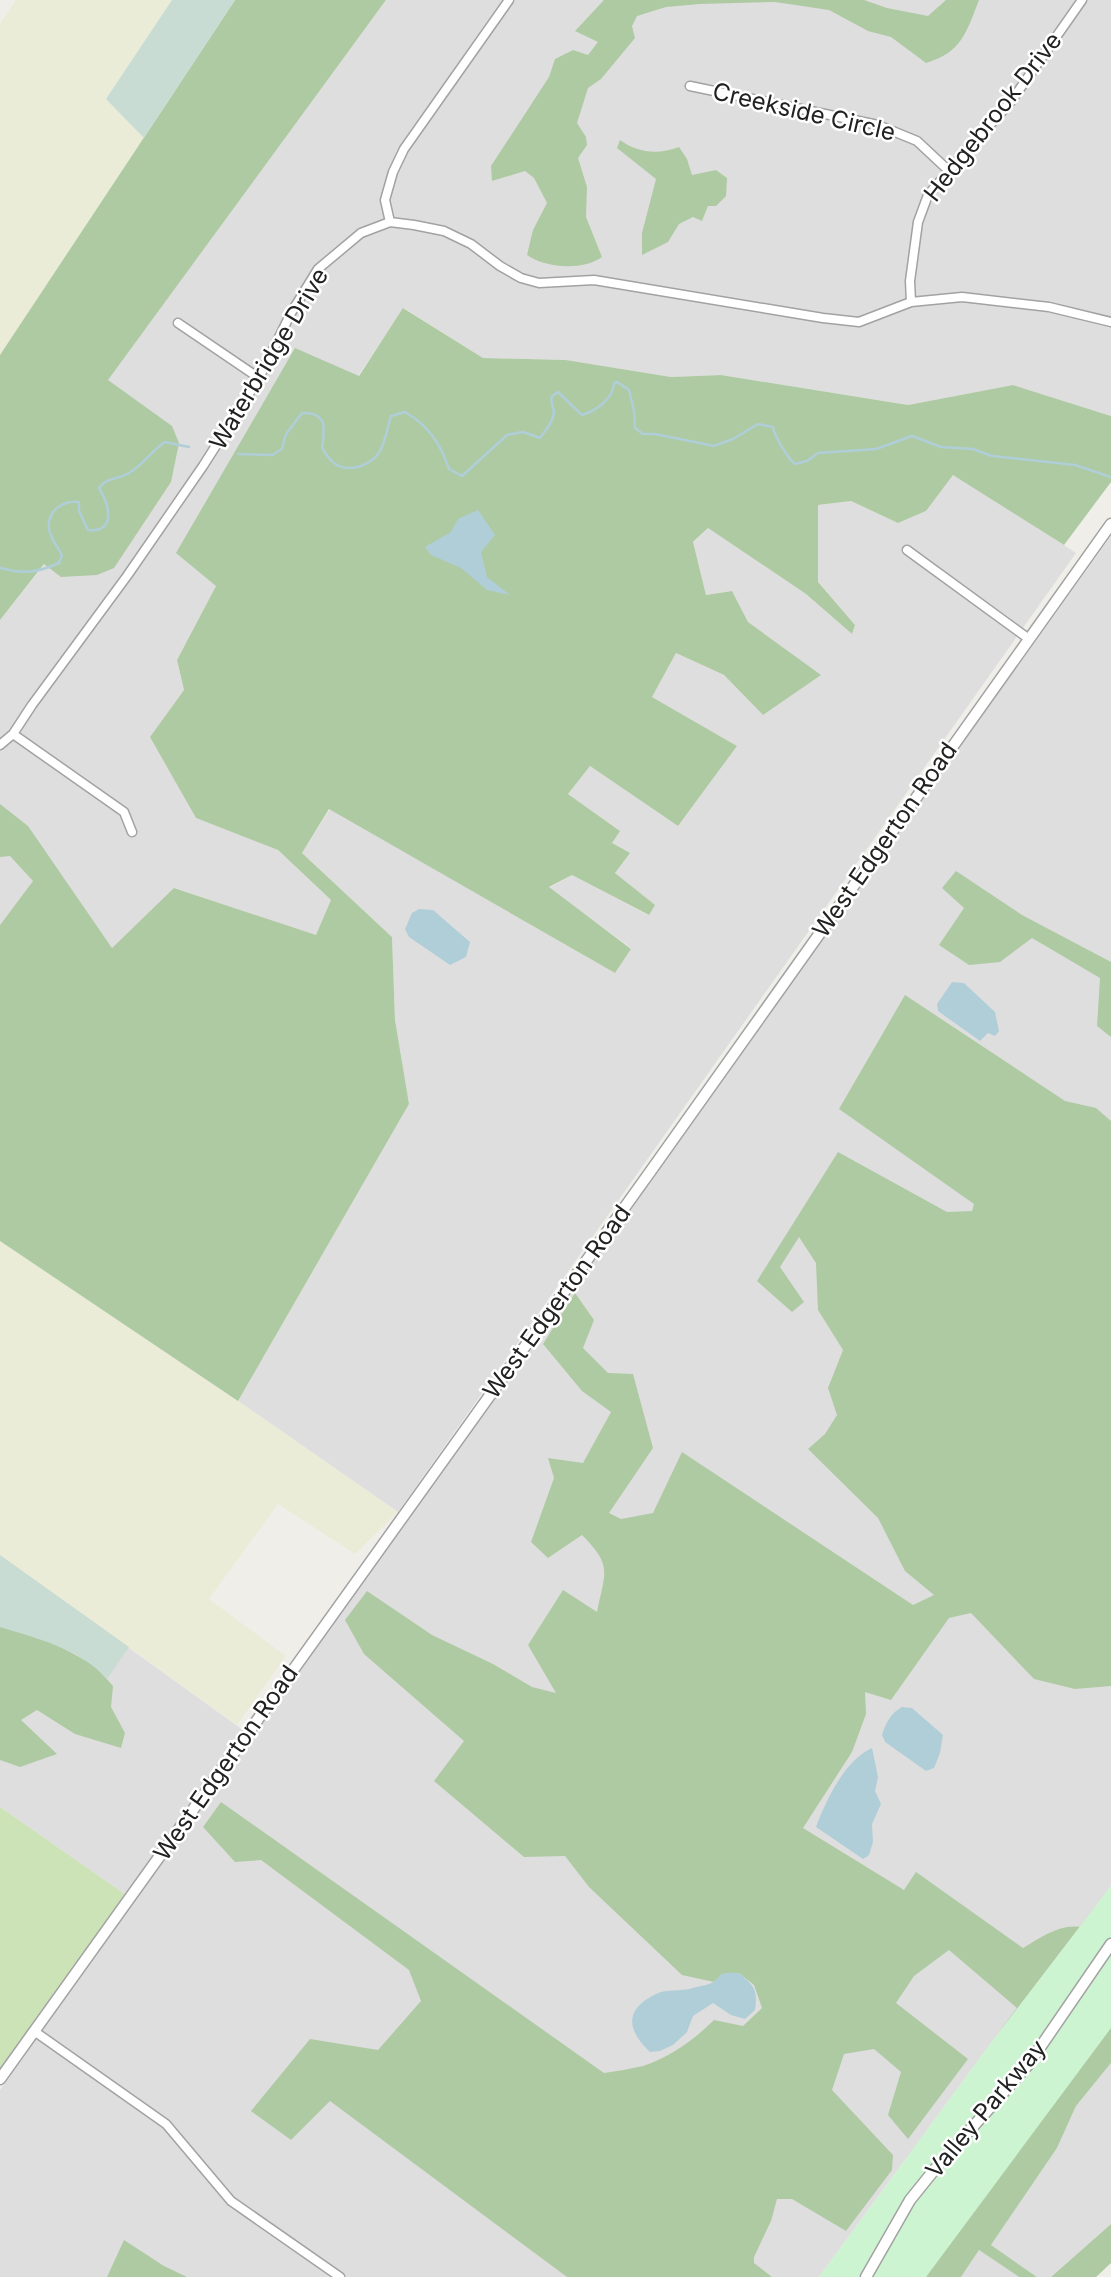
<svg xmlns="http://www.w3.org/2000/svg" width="1111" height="2277" viewBox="0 0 1111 2277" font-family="Inter,sans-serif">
<rect width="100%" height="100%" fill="#f0eee9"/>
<!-- residential -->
<path fill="#dfdede" d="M386 0H1111V416L1013 385 908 405 721 375 671 377 566 360 483 358 404 308 216 586 177 660 184 690 151 737 196 818 278 850 332 901 316 936 175 888 112 948 50 859 0 925V620L160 419 107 380Z
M953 474 1076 553 398 1512 238 1401 409 1104 395 1020 392 937 302 853 330 809 615 973 631 948 549 888 572 875 648 915 615 872 612 843 619 830 568 794 590 766 678 826 737 746 652 697 676 653 724 675 763 715 820 675 748 622 732 591 706 595 693 543 708 528 806 594 852 634 855 625 818 582V505L851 501 898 523 926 511Z
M1111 536V1886L991 2043 819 2277H0V2090Z
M0 1555 243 1730 126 1895 0 1807Z
M1111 2063V2224L1051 2277H1037L991 2245 1057 2148 1076 2106Z
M979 2250 1019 2277H961Z"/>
<!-- farmland -->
<path fill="#eaecd7" d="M16 0H172L106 99 144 138 0 355V24Z
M0 1241 238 1401 398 1512 355 1554 278 1504 209 1599 286 1656 237 1725 0 1555Z"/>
<!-- grass -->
<path fill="#cbe3b6" d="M0 1807 126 1895 8 2062 0 2068Z"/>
<!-- forest -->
<path fill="#aecaa3" d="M235 0H386L108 380 172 426 179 443 171 482 114 568 97 575 61 577 44 564 0 620V355Z
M604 0H864L887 8 928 16 946 0H979C966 33 962 52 926 63L891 37 868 31 829 10 775 2 700 4 666 7 637 16 632 26 635 38 601 79 588 88 577 123 586 137 587 145 578 158 587 187 586 217 602 257C583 271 545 268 527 255L533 230 547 203 534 178 525 171 492 181 491 166 549 77 555 59 573 50 588 55 598 42 575 31Z
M620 140C638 153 658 155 679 147L687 159 692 175 716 170 727 178 726 196 716 206H708L702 221 693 217 679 224 668 242 642 255V233L656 179 617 148Z
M403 308 483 358 566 360 671 377 721 375 908 405 1013 385 1111 416V482L1064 545 953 475 926 511 898 523 851 501 818 505V582L855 625 852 634 806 594 708 528 693 542 706 595 732 591 748 622 821 675 763 715 724 675 676 653 652 697 737 746 678 826 590 766 568 794 620 831 612 843 630 853 615 873 655 905 649 915 572 875 549 887 631 949 615 973 329 809 302 853 392 937 395 1020 409 1104 238 1401 0 1241V925L33 881 10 856 0 857V804L28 826 112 948 174 888 316 935 331 900 278 850 196 818 150 737 184 690 177 660 216 586 176 553 295 348 359 376Z
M956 871 1022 915 1111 962V1037L1097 1026 1100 978 1032 938 1000 962 969 965 939 945 964 908 942 888Z
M905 995 1065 1101 1096 1108 1111 1121V1686L1075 1689 1034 1679 971 1613 949 1618 891 1700 865 1692 866 1714 852 1752 803 1828 904 1890 916 1872 1023 1948C1040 1938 1059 1924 1080 1927L1111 1886 991 2043 1017 2008 949 1950 914 1976 896 2003 968 2059 908 2139 888 2115 901 2072 874 2049 844 2054 832 2090 893 2155 892 2170 846 2231 792 2199H777L771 2221 754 2257V2263L772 2277H567L330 2101 291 2140 251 2111 310 2039 378 2050 421 2001 409 1970 261 1860 235 1862 203 1827 221 1802 604 2073C617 2071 630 2069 643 2066 669 2058 695 2039 714 2020L743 2026 762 2008 754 1985 739 1973 722 1974 714 1982 682 1975 589 1887 565 1856 524 1857 434 1781 464 1741 364 1654 345 1620 367 1591 432 1635 493 1664 532 1687 556 1693 528 1645 563 1590 597 1612C605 1572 613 1566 582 1535L548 1558 531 1542 554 1478 548 1458 583 1463 611 1412 582 1391 543 1344 575 1293 594 1320 583 1348 608 1373 633 1374 653 1448 609 1513 621 1519 653 1513 682 1452 913 1605 934 1595 905 1571 878 1518 808 1449 825 1434 837 1415 828 1388 843 1350 818 1310 816 1263 799 1237 780 1267 804 1302 792 1312 757 1281 838 1152 947 1212 972 1211 974 1204 839 1109Z
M0 1626 53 1643 94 1665 113 1686 111 1707 125 1733 121 1748 75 1734 37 1710 21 1720 57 1754 20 1767 0 1760Z
M1111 1989V2063L1076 2106 1057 2148 991 2245 1037 2277H1019L979 2250 961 2277H885Z
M1111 2224V2263L1096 2277H1051Z
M124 2240 164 2266 187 2277H107Z"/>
<!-- wetland -->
<path fill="#c8dcd4" d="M172 0H235L144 138 106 99Z
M0 1555 129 1647 107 1679C79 1648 38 1639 0 1627Z"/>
<!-- park -->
<path fill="#cdf4d1" d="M1111 1886V2028L926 2277H819L991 2043Z"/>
<!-- water -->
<path fill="#b0ced8" d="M478 510 495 535 481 552 487 577 510 595 487 590 461 568 431 555 425 547 451 532 458 519Z
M419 909 433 910 470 942 466 957 450 965 409 937 405 929 412 913Z
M952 982 964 983 995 1012 999 1031 995 1036 988 1033 980 1041 938 1011 937 1004Z
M902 1707 912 1708 943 1735 940 1753 934 1768 926 1771 885 1742 882 1735C886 1722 891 1713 902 1707Z
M872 1748 878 1777 875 1791 881 1804 872 1824 873 1842 869 1855 863 1859 816 1827C826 1800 845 1760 872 1748Z
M739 1973C754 1986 758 1989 755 2010L745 2019 731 2015 713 2003 693 2016 687 2032 673 2045 660 2051 650 2052C628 2031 623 2011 654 1995 666 1988 680 1992 693 1988 699 1986 708 1985 714 1982 716 1980 720 1975 722 1974 726 1972 734 1973 739 1973Z"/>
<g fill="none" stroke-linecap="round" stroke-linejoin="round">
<!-- stream -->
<path stroke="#b0ced8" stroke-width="2.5" d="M238 454 272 455 282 449 286 434 302 413C328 412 325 429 322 448 327 456 333 465 342 467 357 471 375 462 381 449 386 438 388 426 391 416L405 412C429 426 440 443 449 469L462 476 507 435 523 432 540 438C545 431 554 421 554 412 553 405 550 403 552 396L558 392 582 415C596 411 613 399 614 383L617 382 629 390 634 411 635 428 643 434H655L714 446 733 439 758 424 773 427C774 435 788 459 795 464L807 461 818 453 876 449 912 436 941 447 973 449 992 456 1075 465 1111 477
M0 568C23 574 37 573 59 563L62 555C58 548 50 537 49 529 47 510 64 500 79 502V511L88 530C117 533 109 504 99 488 105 478 119 479 129 473 144 464 151 451 165 442L189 447"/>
<defs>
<path id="minor" d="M690 86 878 125 917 141 948 170
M390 222 385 200 393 172 404 149 509 0
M911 302 910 281 918 222 928 195 1012 100 1082 0
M178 323 259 378
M907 550 1029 639
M13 734 124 812 132 832
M0 745 13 734 32 705 127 576 203 466 259 378 291 313 318 269 361 233 390 222 414 225 444 231 471 244 500 266 521 278 539 283 594 280 823 318 859 322 911 302 962 297 1049 307 1111 322
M34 2031 166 2124 231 2201 340 2277"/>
<path id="tertiary" d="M0 2079 650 1172 1111 524
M866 2277 910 2200 935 2169 1028 2065 1111 1944"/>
</defs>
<!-- minor casing -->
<use href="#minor" stroke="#a2a2a2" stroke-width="11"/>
<!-- tertiary casing -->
<use href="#tertiary" stroke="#a2a2a2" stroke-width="13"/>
<!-- minor -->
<use href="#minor" stroke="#fff" stroke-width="8"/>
<!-- tertiary -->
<use href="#tertiary" stroke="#fff" stroke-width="10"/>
</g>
<g text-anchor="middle" stroke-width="5" stroke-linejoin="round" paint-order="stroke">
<!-- street labels -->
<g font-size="24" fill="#212121" stroke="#fff">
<text transform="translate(804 112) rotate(13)" y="8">Creekside Circle</text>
<text transform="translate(993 117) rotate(-52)" y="8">Hedgebrook Drive</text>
<text transform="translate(269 359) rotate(-59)" y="8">Waterbridge Drive</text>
<text transform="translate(885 840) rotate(-55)" y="8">West Edgerton Road</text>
<text transform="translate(557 1302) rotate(-54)" y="8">West Edgerton Road</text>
<text transform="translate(226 1763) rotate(-55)" y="8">West Edgerton Road</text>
<text transform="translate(986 2109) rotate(-50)" y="8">Valley Parkway</text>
</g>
</g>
</svg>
